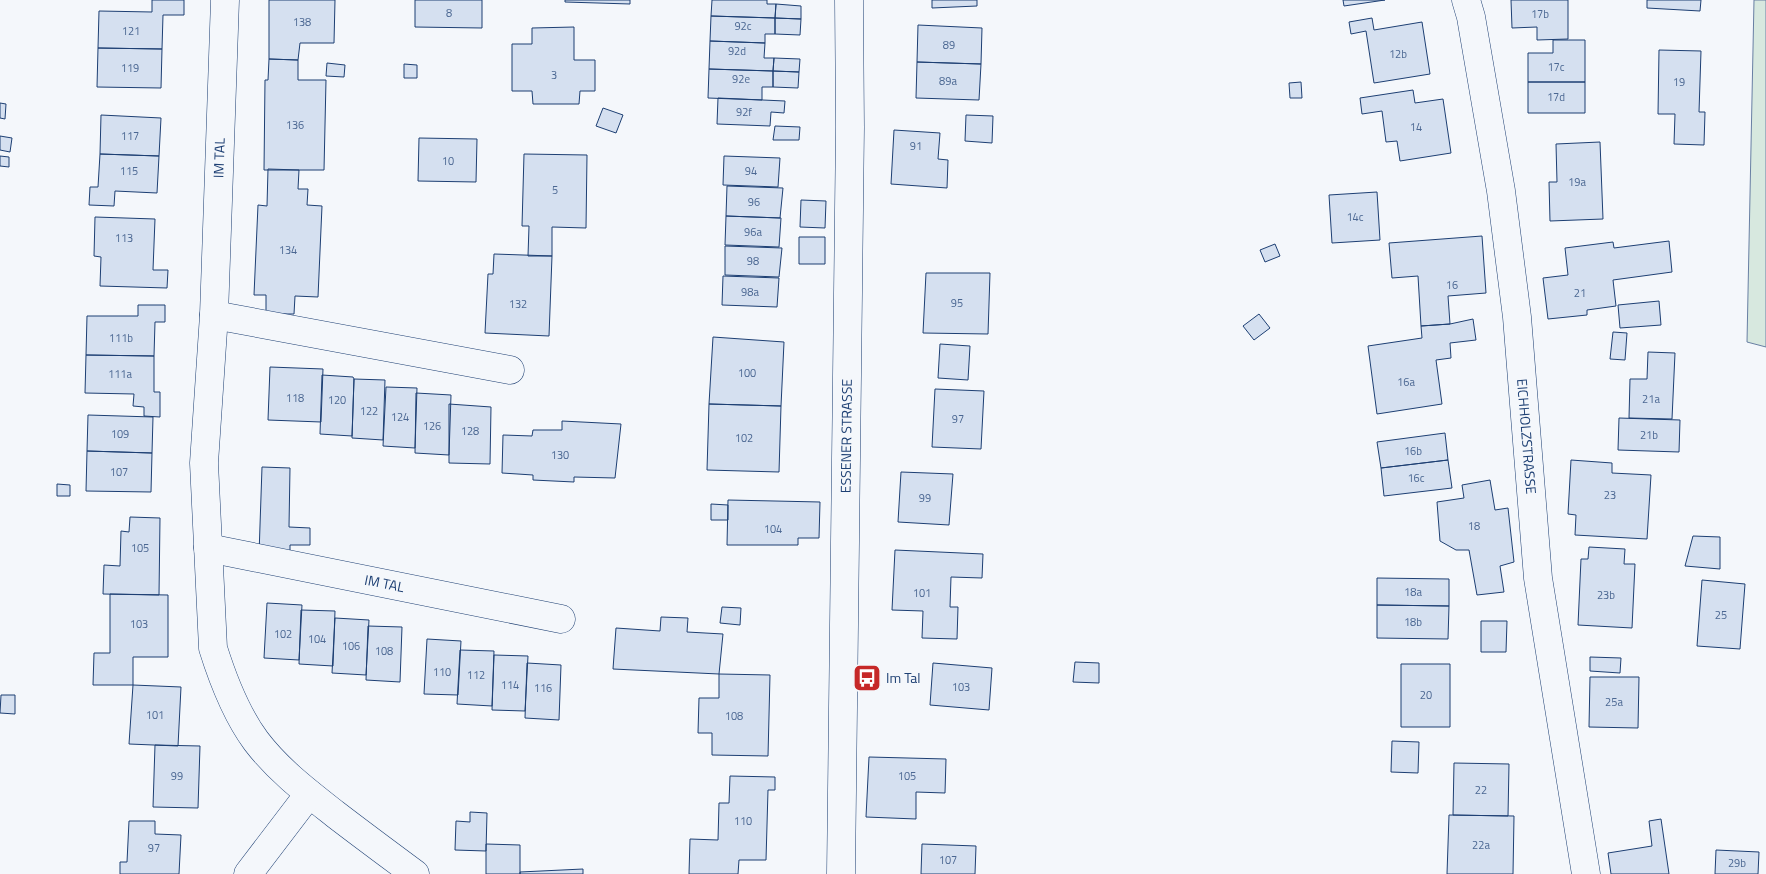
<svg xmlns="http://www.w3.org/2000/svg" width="1766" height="874" viewBox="0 0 1766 874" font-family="'Titillium Web',sans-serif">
<rect width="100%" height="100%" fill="#f4f7fb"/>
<!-- green -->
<path fill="#d7e8df" stroke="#687fa3" d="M1754 0H1766V347L1747 342Z"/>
<!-- building -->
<path fill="#d5e0f0" stroke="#1d3f73" d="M152 0H184V15H163L162 49 98 48 99 11 152 12Z
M269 0H335L334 43H300L298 60 269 59Z
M415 0H482V28L415 27Z
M565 0H630V4L565 2Z
M712 0H767V4H776L775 18 711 16Z
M932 0H977V6L932 8Z
M1343 0H1385L1344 6Z
M1511 0H1568V39L1537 40V27L1512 28Z
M1647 0H1701L1700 11 1647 8Z
M776 4 801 6V19L775 18Z
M711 16 775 18V34H765V43L710 41Z
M775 18 801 19 800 35 775 34Z
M1372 18 1374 30 1422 22 1430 74 1374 83 1366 31 1351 34 1349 22Z
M918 25 982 28 981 64 917 62Z
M574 27V60H595V91H580L579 104H533L532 91H512V44H532V28Z
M1553 40H1585V82H1528V53H1553Z
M710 41 765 43 764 58H774L773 71 709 69Z
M98 48 162 49 161 88 97 87Z
M1659 50 1701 51 1699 112H1705L1704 145 1674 144 1675 114H1658Z
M774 58 800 59 799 72 773 71Z
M269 59 298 60V80H326L324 170H264L265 80H268Z
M917 62 981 64 979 100 916 98Z
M327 63 345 65 344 77 326 76Z
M404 64 417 65V78H404Z
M709 69 773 71V87H762V100L708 98Z
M773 71 799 72 798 88 773 87Z
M1301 82 1302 98H1290L1289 83Z
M1528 82H1585V113H1528Z
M1413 90 1415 103 1443 99 1451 153 1400 161 1397 141 1386 142 1382 111 1362 114 1360 98Z
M718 98 785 101 784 113 771 112 770 126 717 124Z
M0 103 6 104 5 119 0 118Z
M603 108 623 115 616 133 596 126Z
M101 115 161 118 159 156 100 154Z
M966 115 993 116 992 143 965 141Z
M775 126 800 127 799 140H773Z
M894 130 940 133 938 159 948 160 947 188 891 184Z
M0 136 12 138 10 152 0 150Z
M419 138 477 139 476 182 418 181Z
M1600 142 1603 219 1550 221 1549 182H1557L1556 144Z
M100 154 159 156 157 193 115 191 114 206 89 205 90 187H98Z
M524 154 587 155 586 228 552 227V256H528L529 226H522Z
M0 156 9 157V167L0 166Z
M724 156 780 158 778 187 723 185Z
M268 169 299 170 298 189H308L307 205 322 206 318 297 295 296 294 314H266V295H254L258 205 267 206Z
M727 186 783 188 780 218 726 216Z
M1377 192 1380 240 1332 243 1329 195Z
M801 200 826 201 825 228 800 227Z
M726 216 781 218 779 247 725 245Z
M95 217 155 219 153 270H168L167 288 100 286 101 257 94 256Z
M1482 236 1486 293 1448 296 1450 324 1421 326 1418 276 1392 278 1389 243Z
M799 237H825V264H799Z
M1669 241 1672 272 1613 280 1616 306 1587 310V315L1548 319 1543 278 1568 275 1565 248 1613 242 1614 248Z
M1275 244 1280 256 1265 262 1260 250Z
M725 246 782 248 779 277 725 275Z
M494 254 552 256 549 336 485 333 488 274H493Z
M926 273H990L988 334 923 333Z
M723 276 779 278 777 307 722 305Z
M1659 301 1661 325 1620 328 1618 305Z
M138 305H165V322H155L154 356 86 355 87 316H138Z
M1259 314 1270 328 1254 340 1243 326Z
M1473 319 1476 340 1450 343 1451 358 1436 360 1442 404 1377 414 1368 346 1422 338 1421 326 1450 324Z
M1613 332 1627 333 1625 360 1610 359Z
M713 337 784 342 781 406 709 404Z
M940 344 970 346 968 380 938 378Z
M1648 352 1675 353 1672 419 1629 418 1630 379H1647Z
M86 355 154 356V392H160V417L144 416V407L133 406 134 394 85 393Z
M270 367 323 369 321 422 268 420Z
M322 375 353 377 354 379 352 436 320 434Z
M354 379 385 380 383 440 352 438Z
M386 387 417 388 415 448 383 446Z
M935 389 984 391 981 449 932 447Z
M416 393 451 395 449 455 415 453Z
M449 404 491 407 490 464 449 463Z
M709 404 781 406 779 472 707 470Z
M88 415 153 417 152 453 87 451Z
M1619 418 1680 420 1679 452 1618 450Z
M562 421 621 424 615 478 574 477V482L533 480V475L502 473 503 435 532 436 533 430H562Z
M1445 433 1448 460 1381 468 1377 442Z
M87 451 152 453 151 492 86 491Z
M1448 460 1452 488 1384 496 1381 468Z
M1571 460 1612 463V473L1651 475 1647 539 1575 535 1576 515 1568 514Z
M262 467 290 468 289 527 310 528V545H290V557L259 555Z
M901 472 953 474 949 525 898 522Z
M1490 480 1495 510 1508 508 1514 562 1500 566 1504 592 1477 595 1469 550H1456L1440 541 1437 502 1464 498 1462 485Z
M57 484 70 485V496H57Z
M728 500 820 502 819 538H798V545H727Z
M711 504 728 505V520H711Z
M130 517 160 518 159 595 103 594 104 565 120 566 121 531 129 532Z
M1693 536 1720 537V569L1685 566Z
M1589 547 1625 549 1624 564H1635L1632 628 1578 625 1581 559H1588Z
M895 550 983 554 982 578 951 577 950 607H958L957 639 922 638 923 611 892 610Z
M1377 578 1449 579V606L1377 605Z
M1702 580 1745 584 1740 649 1697 646Z
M110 594 168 595V657H133V685H93L94 653H110Z
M267 603 302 605 299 660 264 658Z
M1377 605 1449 606 1448 639 1377 638Z
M722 607 741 608 740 625 720 623Z
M301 610 335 611 333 666 299 664Z
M661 617 688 618 687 632 723 634 719 674 613 669 616 628 660 631Z
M335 618 369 620 366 675 332 673Z
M1481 621H1507L1506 652H1481Z
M368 626 402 627 400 682 366 680Z
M427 639 461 641 458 695 424 694Z
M460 650 494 651 492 706 457 704Z
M494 655 528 656 525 711 492 710Z
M1590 657 1621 658 1620 673 1590 671Z
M1075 662 1099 663V683L1073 682Z
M527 663 561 665 559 720 525 718Z
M933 663 992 668 989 710 930 705Z
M1401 664H1450V727H1401Z
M719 674 770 675 768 756 712 755V733H698L699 698H719Z
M1590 677H1639L1638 728 1589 727Z
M133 685 181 687 178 746 129 744Z
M1 695H15V714L0 713Z
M1392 741 1419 742 1418 773 1391 772Z
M155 745 200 746 198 808 153 807Z
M869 757 946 759 945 793 916 792V819L866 817Z
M1454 763 1509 764 1508 816 1453 815Z
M730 776 775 777V790H768L766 860H739L738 874H689L690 839 718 840 719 803H729Z
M470 812 487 813 486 851 455 850 456 821 470 822Z
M1449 815 1514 816 1513 874H1447Z
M1661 819 1669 874H1611L1608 853 1652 846 1649 821Z
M129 821H155V834L181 835 179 874H120V862H127Z
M486 844 520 845V874H486Z
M922 844 976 846 975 874H921Z
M1716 850 1759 852 1758 874H1715Z
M583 869V874H520V872Z"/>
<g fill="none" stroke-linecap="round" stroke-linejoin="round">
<defs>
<g id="street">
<path d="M225 0 214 315 204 463 213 648C223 680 236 714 256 741 278 770 307 792 335 814 361 834 388 854 415 874"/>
<path id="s1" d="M1466 0 1471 17 1501 191 1517 317 1538 578 1586 874"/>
<path d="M214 315 510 370"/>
<path id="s2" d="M208 548 561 619"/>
<path d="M248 874 309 794"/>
</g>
<g id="secondary">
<path id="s3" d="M841 874 850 127 849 0"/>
</g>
</defs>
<!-- street casing -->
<use href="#street" stroke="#1d3f73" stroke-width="29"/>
<!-- secondary casing -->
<use href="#secondary" stroke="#1d3f73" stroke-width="29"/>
<!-- street -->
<use href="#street" stroke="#f4f7fb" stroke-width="28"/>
<!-- secondary -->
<use href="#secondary" stroke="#f4f7fb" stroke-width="28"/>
</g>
<!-- icons -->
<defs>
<symbol id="bus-square" viewBox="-11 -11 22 22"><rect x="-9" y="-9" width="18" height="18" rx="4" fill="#c62828" stroke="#f4f7fb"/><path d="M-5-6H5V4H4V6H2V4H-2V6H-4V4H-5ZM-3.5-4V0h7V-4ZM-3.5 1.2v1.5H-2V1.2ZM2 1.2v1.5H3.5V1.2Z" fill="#fff"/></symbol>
</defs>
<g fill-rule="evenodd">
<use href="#bus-square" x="851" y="662" width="32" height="32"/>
</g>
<g text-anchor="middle" stroke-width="4" stroke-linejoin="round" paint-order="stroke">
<!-- number labels -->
<g font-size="11" fill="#4b6792">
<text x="449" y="17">8</text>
<text x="1540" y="18">17b</text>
<text x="302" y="26">138</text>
<text x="743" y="30">92c</text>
<text x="131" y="35">121</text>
<text x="949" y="49">89</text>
<text x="737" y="55">92d</text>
<text x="1398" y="58">12b</text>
<text x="1556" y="71">17c</text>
<text x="130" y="72">119</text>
<text x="554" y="79">3</text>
<text x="741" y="83">92e</text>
<text x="948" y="85">89a</text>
<text x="1679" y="86">19</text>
<text x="1556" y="101">17d</text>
<text x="744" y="116">92f</text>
<text x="295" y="129">136</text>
<text x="1416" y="131">14</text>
<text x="130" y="140">117</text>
<text x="916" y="150">91</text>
<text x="448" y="165">10</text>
<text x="129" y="175">115</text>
<text x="751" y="175">94</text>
<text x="1577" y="186">19a</text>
<text x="555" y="194">5</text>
<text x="754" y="206">96</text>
<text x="1355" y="221">14c</text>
<text x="753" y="236">96a</text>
<text x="124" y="242">113</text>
<text x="288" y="254">134</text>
<text x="753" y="265">98</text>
<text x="1452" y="289">16</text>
<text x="750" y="296">98a</text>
<text x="1580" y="297">21</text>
<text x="957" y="307">95</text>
<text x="518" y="308">132</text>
<text x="121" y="342">111b</text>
<text x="747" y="377">100</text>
<text x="120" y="378">111a</text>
<text x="1406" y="386">16a</text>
<text x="295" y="402">118</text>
<text x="1651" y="403">21a</text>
<text x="337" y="404">120</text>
<text x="369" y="415">122</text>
<text x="400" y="421">124</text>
<text x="958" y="423">97</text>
<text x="432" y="430">126</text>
<text x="470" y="435">128</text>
<text x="120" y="438">109</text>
<text x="1649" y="439">21b</text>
<text x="744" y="442">102</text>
<text x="1413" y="455">16b</text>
<text x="560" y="459">130</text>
<text x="119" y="476">107</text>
<text x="1416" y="482">16c</text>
<text x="1610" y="499">23</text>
<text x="925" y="502">99</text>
<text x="1474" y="530">18</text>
<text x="773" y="533">104</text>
<text x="140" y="552">105</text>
<text x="1413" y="596">18a</text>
<text x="922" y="597">101</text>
<text x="1606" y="599">23b</text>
<text x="1721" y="619">25</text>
<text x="1413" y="626">18b</text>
<text x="139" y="628">103</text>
<text x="283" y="638">102</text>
<text x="317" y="643">104</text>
<text x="351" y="650">106</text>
<text x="384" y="655">108</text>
<text x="442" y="676">110</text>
<text x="476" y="679">112</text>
<text x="510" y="689">114</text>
<text x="961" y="691">103</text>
<text x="543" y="692">116</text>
<text x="1426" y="699">20</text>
<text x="1614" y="706">25a</text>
<text x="155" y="719">101</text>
<text x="734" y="720">108</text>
<text x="177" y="780">99</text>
<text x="907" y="780">105</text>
<text x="1481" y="794">22</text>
<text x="743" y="825">110</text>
<text x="1481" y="849">22a</text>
<text x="154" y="852">97</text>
<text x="948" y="864">107</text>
<text x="1737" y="867">29b</text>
</g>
<!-- street labels -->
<g font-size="14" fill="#1d3f73" stroke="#f4f7fb">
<text transform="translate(219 158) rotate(-88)" y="5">IM TAL</text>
<text dy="5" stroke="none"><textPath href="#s3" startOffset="438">ESSENER STRASSE</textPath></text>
<text dy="5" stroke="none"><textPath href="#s1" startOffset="441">EICHHOLZSTRASSE</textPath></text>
<text dy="5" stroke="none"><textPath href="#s2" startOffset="180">IM TAL</textPath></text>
</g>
<!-- poi labels -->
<g font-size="14" fill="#1d3f73" stroke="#f4f7fb" text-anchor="start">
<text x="886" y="683">Im Tal</text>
</g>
</g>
</svg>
